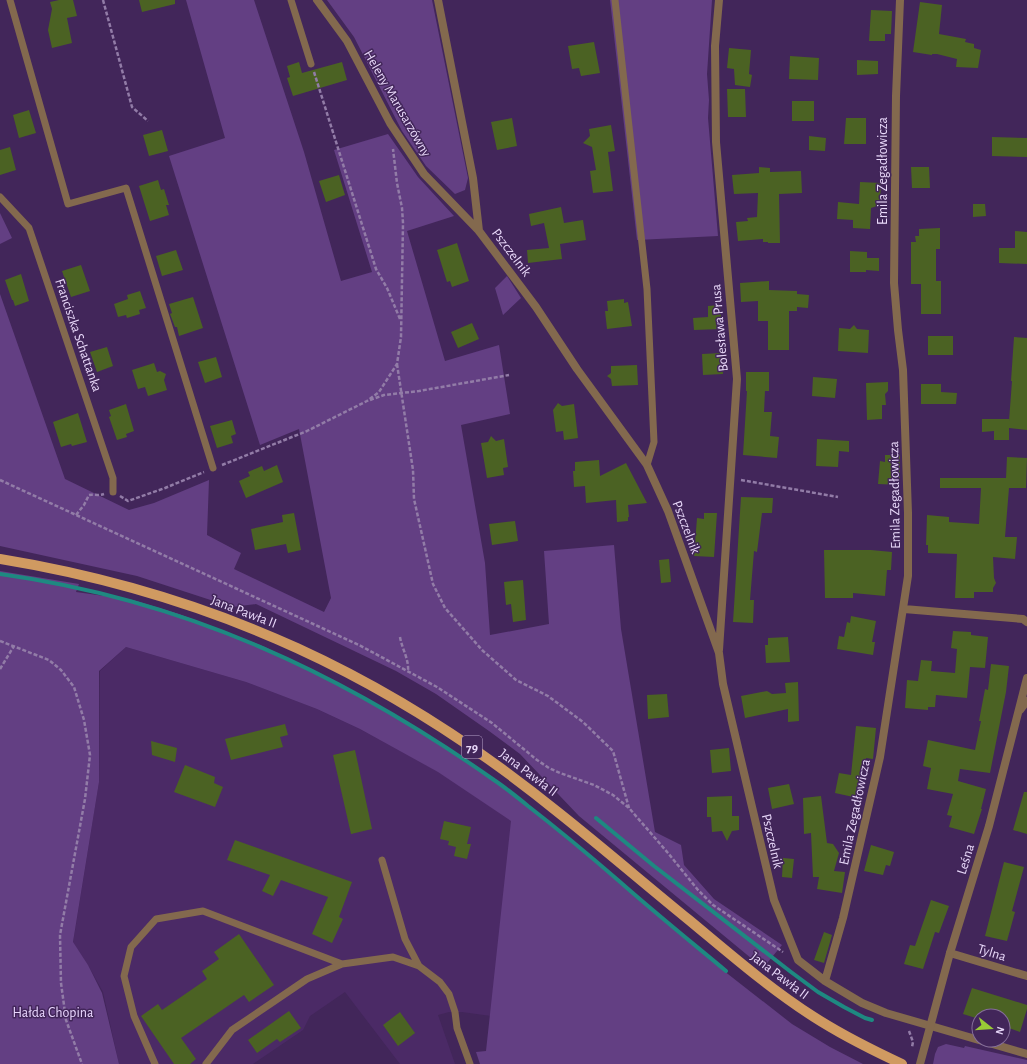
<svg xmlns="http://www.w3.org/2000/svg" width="1027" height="1064" viewBox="0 0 1027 1064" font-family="'Alegreya Sans',sans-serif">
<rect width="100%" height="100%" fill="#42265a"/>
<!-- built -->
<path fill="#4b2a66" d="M126 647 246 682 317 709 360 729 439 772 512 821 491 1016 462 1012H449L438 1015 455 1064H400L345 992 310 1016 303 1030 253 1064H119L103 992 88 965 73 943 99 782 100 671Z"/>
<!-- green -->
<path fill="#633f83" d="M186 0H254L304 152 341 281 372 272 334 150 388 134 418 177 454 216 407 231 445 361 499 345 510 414 461 425 485 563 490 635 549 624 544 551 614 545 621 629 655 832 681 845 684 865 714 899 782 945 763 968 579 816 520 754 489 731 436 694 396 671 256 604 232 607 137 576 0 546V294L65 479 129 510 154 503 209 480 207 535 241 553 234 569 324 612 331 598 299 429 260 445 169 156 225 138Z
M327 0H432L468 178 465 190 455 194 426 166 402 131 354 37Z
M610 0H712L707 74 709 100 708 118 718 236 637 240Z
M0 213 12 238 0 244Z
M507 276 521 298 503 315 495 288Z
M0 571 79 584 76 592 133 600 179 614 265 647 344 687 420 731 496 780 567 838 638 898 676 929 710 960 792 1024 830 1047 863 1064H480L476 1052 486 1051 511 821 438 772 360 729 317 709 246 682 126 647 99 671V782L73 942 88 965 102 993 119 1064H0Z
M946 1044 964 1048 965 1046 1027 1060V1064H933L935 1054 938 1047Z"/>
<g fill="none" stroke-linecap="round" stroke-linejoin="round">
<!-- stream -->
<path stroke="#1e8981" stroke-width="4" d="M0 574C185 600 342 673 494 780 506 788 517 797 528 806 559 830 589 855 619 881 654 912 690 941 726 971
M596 818 654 866 791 972 818 992 844 1007 865 1018 872 1020"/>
</g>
<!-- building -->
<path fill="#4b6223" d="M59 0H73L77 16 67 18 72 43 52 48 48 30 52 9 50 2Z
M139 0H175V4L142 12Z
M920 2 942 5 939 34 966 39 965 42 974 44V48L981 50 978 68 956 67 957 59 937 54H932V55L913 52Z
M871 10 892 11 891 34H885V41H869Z
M594 42 600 73 581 76 579 68 572 69 568 46Z
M729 48 751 50 749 74 752 75 750 87 735 85 734 69 727 68Z
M790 56 819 58 818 80 789 79Z
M857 60 878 61V74L857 75Z
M299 62 302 73 342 62 347 80 293 96 287 78 290 77 287 66Z
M727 89H745L746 117H728Z
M792 101H814V121H792Z
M29 110 36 133 19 138 13 115Z
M512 118 517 146 497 150 491 122Z
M846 118H866V144H844Z
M611 125 615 151 608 152 613 191 593 193 590 171 596 170 592 147 583 143 590 136 589 129Z
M162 130 168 151 149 156 143 135Z
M809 136 826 138 825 151 809 150Z
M992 137 1027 138V157L992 156Z
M10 147 16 170 0 175V150Z
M759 167 770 168V172L801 171 802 193 779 194 780 243H768V242H763V239L738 241 736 222 748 221 747 218 757 217 758 193 734 194 732 175 759 173Z
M911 167H929L930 188H912Z
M339 175 345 195 326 202 319 181Z
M158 180 161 190 164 189 169 205H166L169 215 150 221 139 186Z
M860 182 881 183 880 205 871 208 870 229 853 228V220L837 219 838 202 859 204Z
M973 204H985L986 216 973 217Z
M561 207 564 223 583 220 586 240 560 244 562 259 528 263 527 250 549 248 544 223 531 226 529 214Z
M940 228V249H936V281H941V314H921V284H911V242H916L915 236H919V229Z
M1015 231 1027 232V264L999 263V248H1015Z
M457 243 469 281 452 287 450 281 447 282 437 250Z
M176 250 183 270 162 276 156 256Z
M850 251 867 252V258H879V271L866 270V272H850Z
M81 265 90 291 71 297 62 271Z
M21 274 29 301 15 306 13 300H12L5 280Z
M769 281V290L797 291V294L809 295 808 308 797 307V311H789V350H768V321H758V301L741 302 740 283Z
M140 291 146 308 139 310 140 314 127 318 126 315 118 317 114 304 128 299 127 295Z
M193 297 203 328 179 336 177 327H175L170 314 172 313 169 304Z
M624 299V303L628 302 632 326 607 329 605 311H608L607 301Z
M720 305 722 329 694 330 693 318 708 317V306Z
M472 323 479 339 458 348 451 332Z
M854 325 857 329 869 330 868 353 838 351 839 328 850 329Z
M928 336H953V355H928Z
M1014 337 1027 338V430L1009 428V440H994V431L982 432V419H1009V421L1012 381H1011Z
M107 347 113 366 97 372 90 352Z
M722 353 723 374 703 375 702 354Z
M216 357 222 377 205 383 198 362Z
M154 363 157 372 160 371 166 374 164 380 167 390 148 396 145 387 138 389 132 370Z
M637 365 638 385 612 386 611 379 607 376 611 373V366Z
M746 372H769V391H765L764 412H772L770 436 779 437 777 458 743 455 747 391H746Z
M813 377 837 379 835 398 812 396Z
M888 382V391L885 394 886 405H882V419L867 420 866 383Z
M921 384H941V392L957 393 956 404H921Z
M558 403 562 406 574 404 578 438 564 440 563 431 556 432 553 410Z
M126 404 134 431 126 434 127 437 117 440 109 417 111 416 109 410Z
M78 413 87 442 72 446 71 444 61 447 53 422Z
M232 420 236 434 231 436 233 443 217 448 210 426Z
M491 436 496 441 504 439 508 467 503 468 504 475 487 478 481 443 488 442Z
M817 439 849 441V452L839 451 838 467 816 466Z
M885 455H900V485L878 484 880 461 885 462Z
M1007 457 1027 458 1026 488H1009L1005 537H1017L1015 559 993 557 994 578 996 583 993 588V592H974V598H955L957 554 928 553V545H926L927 515 949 517V522L979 524 981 488H940V478H1006Z
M599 460 600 476 626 463 647 503 628 505 629 517H628V521L617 522 616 500 586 503 585 486 574 487 573 471H575V462Z
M277 465 283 482 246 498 239 481 250 476 248 472 262 466 264 471Z
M741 497 773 498 772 513H762L757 552 754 551 750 600H754L753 623 733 622Z
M294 513 301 550 288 553 286 544 255 550 251 529 283 522 282 515Z
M704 513H717L714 557 694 556 697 518 704 519Z
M515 521 518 541 492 545 489 524Z
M824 550H871L892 552 891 570H887L885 596 853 593V598H825Z
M669 559 671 582 661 583 659 560Z
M523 580 526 620 513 622 511 604 506 605 504 582Z
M851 616 876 621 872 642H875L873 655 837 649 839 636 844 637 847 622 850 623Z
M953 631 971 632V635L988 637 985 668 970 667 967 698 936 695 935 707H928V710L905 708 907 680 918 681 921 660 932 661 931 671 955 673 957 649 951 648Z
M788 637 790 662 766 663 765 645H768V638Z
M991 664 1009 666 1006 692 990 773 960 769 958 781 986 789 981 809H982L974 834 949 827 952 816 947 815 953 794 927 789 931 768 923 766 928 740 975 750 981 721H979L985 689 988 690Z
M798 682 799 721 788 722V709L745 718 741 696 767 691 772 694 786 693 785 683Z
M667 694 669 717 648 719 647 695Z
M285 724 288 735 280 737 283 747 231 760 225 739Z
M856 726 876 728 873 759 866 758 858 798 835 793 839 773 851 775Z
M151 741 177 748 175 762 152 755Z
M729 748 731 771 712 773 710 750Z
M355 750 372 829 351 834 333 755Z
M185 765 215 777 214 783 223 787 215 807 174 792Z
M789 784 794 804 772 809 768 788Z
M1024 792H1027V834L1013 830Z
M732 796V816H739V830L732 831 727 841 722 831 712 832 711 817H707V797Z
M821 796 827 843 833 844 839 853 834 871 845 872 842 893 817 889 819 877H813L811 833 804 834 803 798Z
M444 821 471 827 467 844H471L467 859 454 856 456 847 448 845 449 841 440 839Z
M235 840 352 882 339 917 343 919 332 943 312 934 328 897 281 880 273 896 262 891 270 875 227 860Z
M871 845 894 852 890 866 886 865 883 875 864 871Z
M783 858 794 859 792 878 782 877Z
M1004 862 1024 867 1012 911 1015 912 1007 941 985 936Z
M931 900 949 906 939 933 935 932 923 969 904 964 910 945 915 946Z
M824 932 832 935 824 963 814 960Z
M239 934 274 985 249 1002 244 995 181 1038 196 1059 190 1064H174L141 1016 158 1004 162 1010 207 979 202 971 219 959 214 952Z
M972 988 1027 1005V1009L1020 1032 1003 1026V1016H979V1019L963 1014Z
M289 1011 301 1028 280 1042 277 1039 257 1053 248 1040Z
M400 1012 415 1033 398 1046 383 1025Z"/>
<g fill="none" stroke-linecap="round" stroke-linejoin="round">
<!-- path -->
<path stroke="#927ca7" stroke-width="2.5" stroke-dasharray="4 2" stroke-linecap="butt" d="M103 0 132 107 148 121
M314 72 376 269 387 288 400 319
M397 364 413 470 414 499 433 584 445 608 482 650 516 680 548 696 583 722 613 751 629 808
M370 400 384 395 419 391 509 375
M222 465 307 431 367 401 379 392 397 364 401 337 403 223 402 208 397 183 393 149
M0 480 359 645 437 687 492 723 537 760 549 768 560 773 594 785 613 795 629 808 668 853 698 890 713 905 783 952
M741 480 838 497
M120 496 128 501 165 488 204 472
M76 515 84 505 89 495C93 494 98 496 104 494
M400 637C402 649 409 659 408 671
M0 641 49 660 61 670 74 687 84 720 90 755 85 799 60 935 61 983 66 1020 82 1064
M0 669 14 646
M909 1031 913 1042 912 1047"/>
<!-- service -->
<path stroke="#83694e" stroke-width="7" d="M10 0 68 204 126 188 213 468
M291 0 311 64
M615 0 647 289 654 442 647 465
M0 197 29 228 113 478V492
M382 860 405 939 419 966
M155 1064 134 1016 124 976 131 947 156 919 203 911 342 964
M206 1064 232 1030 307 979 342 964 393 957 419 966 440 982 449 994 455 1012 457 1028 470 1064"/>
<!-- minor -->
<path stroke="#83694e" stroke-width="8" d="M317 0 347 41 390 123 424 174 479 231 536 307 577 369 647 465 668 511 719 653 723 684 774 900 798 960 825 981 862 1003 886 1013 1027 1054
M438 0 473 178 479 231
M719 0 715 46 716 142 737 379 719 650
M904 609 1023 619 1027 622
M1020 710 1027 701
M950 953 1027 976
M825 981 843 918 880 757 908 576V513L903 370 898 330 894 283 896 96 900 0"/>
<!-- tertiary -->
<path stroke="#83694e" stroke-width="8" d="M920 1064 950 953 989 826 1027 678"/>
<!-- primary -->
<path stroke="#d09a61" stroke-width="10" d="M0 559C214 594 392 677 559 813 603 848 646 885 689 920 730 954 770 989 814 1017 842 1035 872 1050 902 1064"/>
</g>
<g text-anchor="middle" stroke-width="3" stroke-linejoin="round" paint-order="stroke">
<!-- shield labels -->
<rect fill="#42265a" stroke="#b7a3ca" stroke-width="1" x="462" y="736" width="20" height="22" rx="3"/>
<g font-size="13" font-weight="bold" fill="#e9d9fa">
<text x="472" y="752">79</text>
</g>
<!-- street labels -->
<g font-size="14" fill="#e9d9fa" stroke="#42265a">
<text transform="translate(398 103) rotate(60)" y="5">Heleny Marusarzówny</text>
<text transform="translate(882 171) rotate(-90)" y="5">Emila Zegadłowicza</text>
<text transform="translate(512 252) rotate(53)" y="5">Pszczelnik</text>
<text transform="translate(719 328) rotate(-95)" y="5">Bolesława Prusa</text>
<text transform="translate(79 335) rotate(71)" y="5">Franciszka Schattanka</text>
<text transform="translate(894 495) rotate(-91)" y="5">Emila Zegadłowicza</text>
<text transform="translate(687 527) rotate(69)" y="5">Pszczelnik</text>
<text transform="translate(244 611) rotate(21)" y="5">Jana Pawła II</text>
<text transform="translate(529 772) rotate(37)" y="5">Jana Pawła II</text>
<text transform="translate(854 812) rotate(-78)" y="5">Emila Zegadłowicza</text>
<text transform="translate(773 841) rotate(77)" y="5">Pszczelnik</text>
<text transform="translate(965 859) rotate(-73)" y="5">Leśna</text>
<text transform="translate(992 952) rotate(17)" y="5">Tylna</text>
<text transform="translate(780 975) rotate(37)" y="5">Jana Pawła II</text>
</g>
<!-- park labels -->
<g font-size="14" fill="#ead7ff" stroke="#42265a">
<text x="53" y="1017">Hałda Chopina</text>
</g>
</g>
<!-- north arrow -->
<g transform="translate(991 1028) rotate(107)"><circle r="19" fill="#42265a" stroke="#856e9a"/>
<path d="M0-3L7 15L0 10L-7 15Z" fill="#99cb36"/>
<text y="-6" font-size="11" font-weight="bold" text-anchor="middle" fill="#e9d9fa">N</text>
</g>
</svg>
